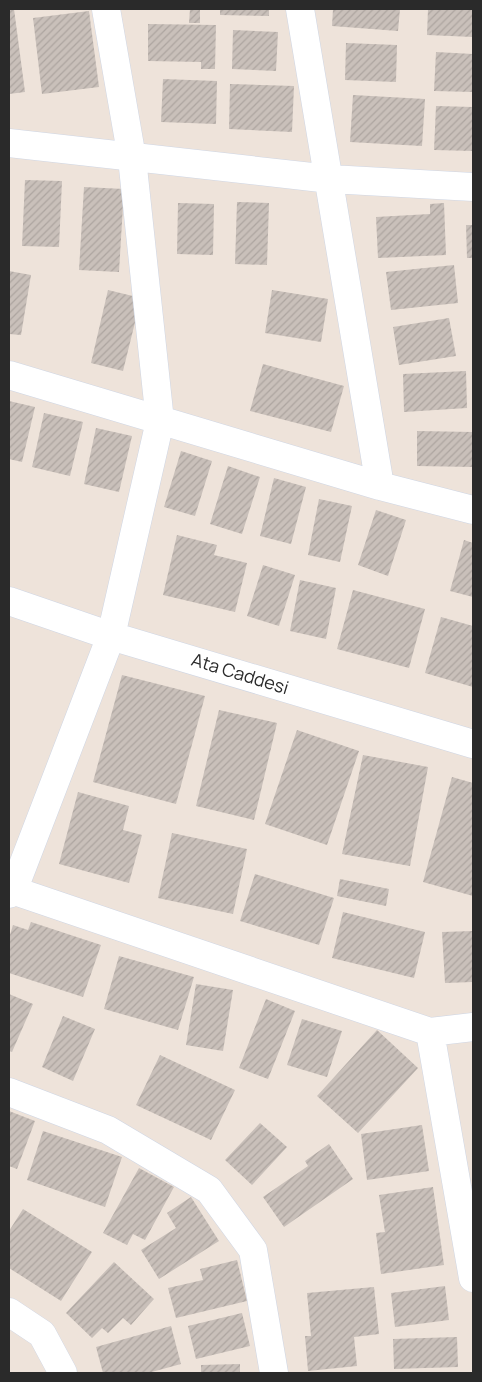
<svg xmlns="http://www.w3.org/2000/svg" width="482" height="1382" viewBox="0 0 482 1382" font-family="Manrope,sans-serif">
<defs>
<pattern id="building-hatch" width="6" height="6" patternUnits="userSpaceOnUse" patternTransform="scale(1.25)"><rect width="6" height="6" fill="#c9c0ba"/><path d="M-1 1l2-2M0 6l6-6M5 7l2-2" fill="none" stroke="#ada5a0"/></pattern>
</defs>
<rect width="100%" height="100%" fill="#eee3da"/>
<!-- building -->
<path fill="url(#building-hatch)" d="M9 9H14L25 92 9 94Z
M190 9H200V23H189Z
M220 9H269V16L220 15Z
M333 9H400L398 31 332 26Z
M428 9H473V37L427 35Z
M89 11 99 87 42 94 33 18Z
M148 24 216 25 215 69H201V62L148 61Z
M233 30 278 32 276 71 232 69Z
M346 43 397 45 396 82 345 80Z
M436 52 473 54V92L434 91Z
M163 79 217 81 216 124 161 122Z
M230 84 294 86 292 132 229 129Z
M353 95 425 99 422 146 350 142Z
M436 106 473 107V151L434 150Z
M25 180 62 181 59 247 22 246Z
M84 187 124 189 119 272 79 270Z
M237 202 269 203 267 265 235 264Z
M178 203 214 204 213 255 177 254Z
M444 203 446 255 378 258 376 217 430 214V204Z
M466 225H473V258H467Z
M454 265 458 303 391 310 386 272Z
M9 271 31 275 21 335 9 334Z
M108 290 141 298 123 371 91 363Z
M272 290 328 299 321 342 265 333Z
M449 318 456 356 399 365 393 327Z
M263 364 344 386 331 432 250 411Z
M466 371 467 408 404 412 403 374Z
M9 401 35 407 22 462 9 459Z
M44 413 83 422 70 476 32 467Z
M96 428 132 436 119 492 84 484Z
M417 431 473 432V467L417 466Z
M181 451 212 461 195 516 164 507Z
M228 466 260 477 242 534 210 524Z
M274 478 306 487 291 544 260 536Z
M319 499 352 506 340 562 308 555Z
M376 510 406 520 388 576 358 565Z
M177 535 217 545 214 555 247 563 235 612 163 595Z
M464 540 473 543V597L450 591Z
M263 565 295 575 279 626 247 616Z
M300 580 336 588 326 639 290 631Z
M353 590 425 609 409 668 337 649Z
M441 617 473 626V687L425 673Z
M122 675 205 696 176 804 93 782Z
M219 710 277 723 254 820 196 806Z
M297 730 359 751 327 845 265 824Z
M363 755 428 767 410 866 342 854Z
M452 777 473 783V896L423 882Z
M78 792 129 806 123 830 142 835 129 883 59 864Z
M172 833 247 849 233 914 158 898Z
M255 874 334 898 319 945 240 921Z
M340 879 389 889 386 906 337 896Z
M343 912 425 932 414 978 332 958Z
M31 922 101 945 83 997 9 973V938L13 925 28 930Z
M473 931V982L445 983 442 932Z
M119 956 194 977 178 1030 104 1009Z
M196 984 233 990 223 1051 186 1045Z
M9 994 33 1004 12 1052 9 1051Z
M266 999 295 1011 268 1079 239 1068Z
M63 1016 95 1029 73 1081 42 1067Z
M302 1019 342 1031 327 1077 287 1065Z
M377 1030 418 1068 358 1133 317 1096Z
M160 1055 235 1090 211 1140 136 1105Z
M9 1111 35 1121 17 1169 9 1166Z
M260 1123 287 1147 252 1185 225 1160Z
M422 1125 429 1171 367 1180 361 1134Z
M43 1131 122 1157 105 1207 27 1180Z
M329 1144 353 1179 284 1227 263 1197 308 1166 305 1161Z
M139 1168 174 1187 145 1240 133 1234 127 1245 103 1233Z
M433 1187 444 1265 381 1274 376 1233 385 1232 379 1195Z
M191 1197 219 1241 159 1279 141 1250 176 1228 167 1213Z
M23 1209 92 1252 61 1301 9 1268V1231Z
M237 1260 247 1301 176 1318 168 1288 203 1280 200 1269Z
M114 1262 154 1299 131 1325 123 1318 108 1333 102 1328 92 1338 66 1313Z
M445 1286 449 1320 395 1327 391 1293Z
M374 1287 379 1334 354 1337 357 1366 308 1371 305 1336H311L307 1293Z
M242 1313 250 1346 196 1359 188 1326Z
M171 1326 181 1364 148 1373H103L96 1347Z
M457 1337 458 1367 394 1369 393 1339Z
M240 1364V1373H201V1365Z"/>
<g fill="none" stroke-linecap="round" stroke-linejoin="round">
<defs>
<path id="minor" d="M300 9 380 486
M9 143 330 179 473 187
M9 375 380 486 473 510
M9 601 111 636 473 744
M9 889 430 1032 473 1278
M9 894 13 891 111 636 160 421 132 158 106 9
M430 1032 473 1027
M9 1092 108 1130 209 1190 253 1250 274 1373
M9 1312 42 1334 63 1373"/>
</defs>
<!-- minor casing -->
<use href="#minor" stroke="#cfd6e4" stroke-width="29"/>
<!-- minor -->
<use href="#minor" stroke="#fff" stroke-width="28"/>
</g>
<g text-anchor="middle" stroke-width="5" stroke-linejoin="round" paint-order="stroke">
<!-- street labels -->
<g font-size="18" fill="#2a2a2a" stroke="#fff">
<text transform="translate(240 674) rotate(17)" y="6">Ata Caddesi</text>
</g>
</g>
<!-- border -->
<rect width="482" height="1382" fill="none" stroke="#2a2a2a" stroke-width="20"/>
</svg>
